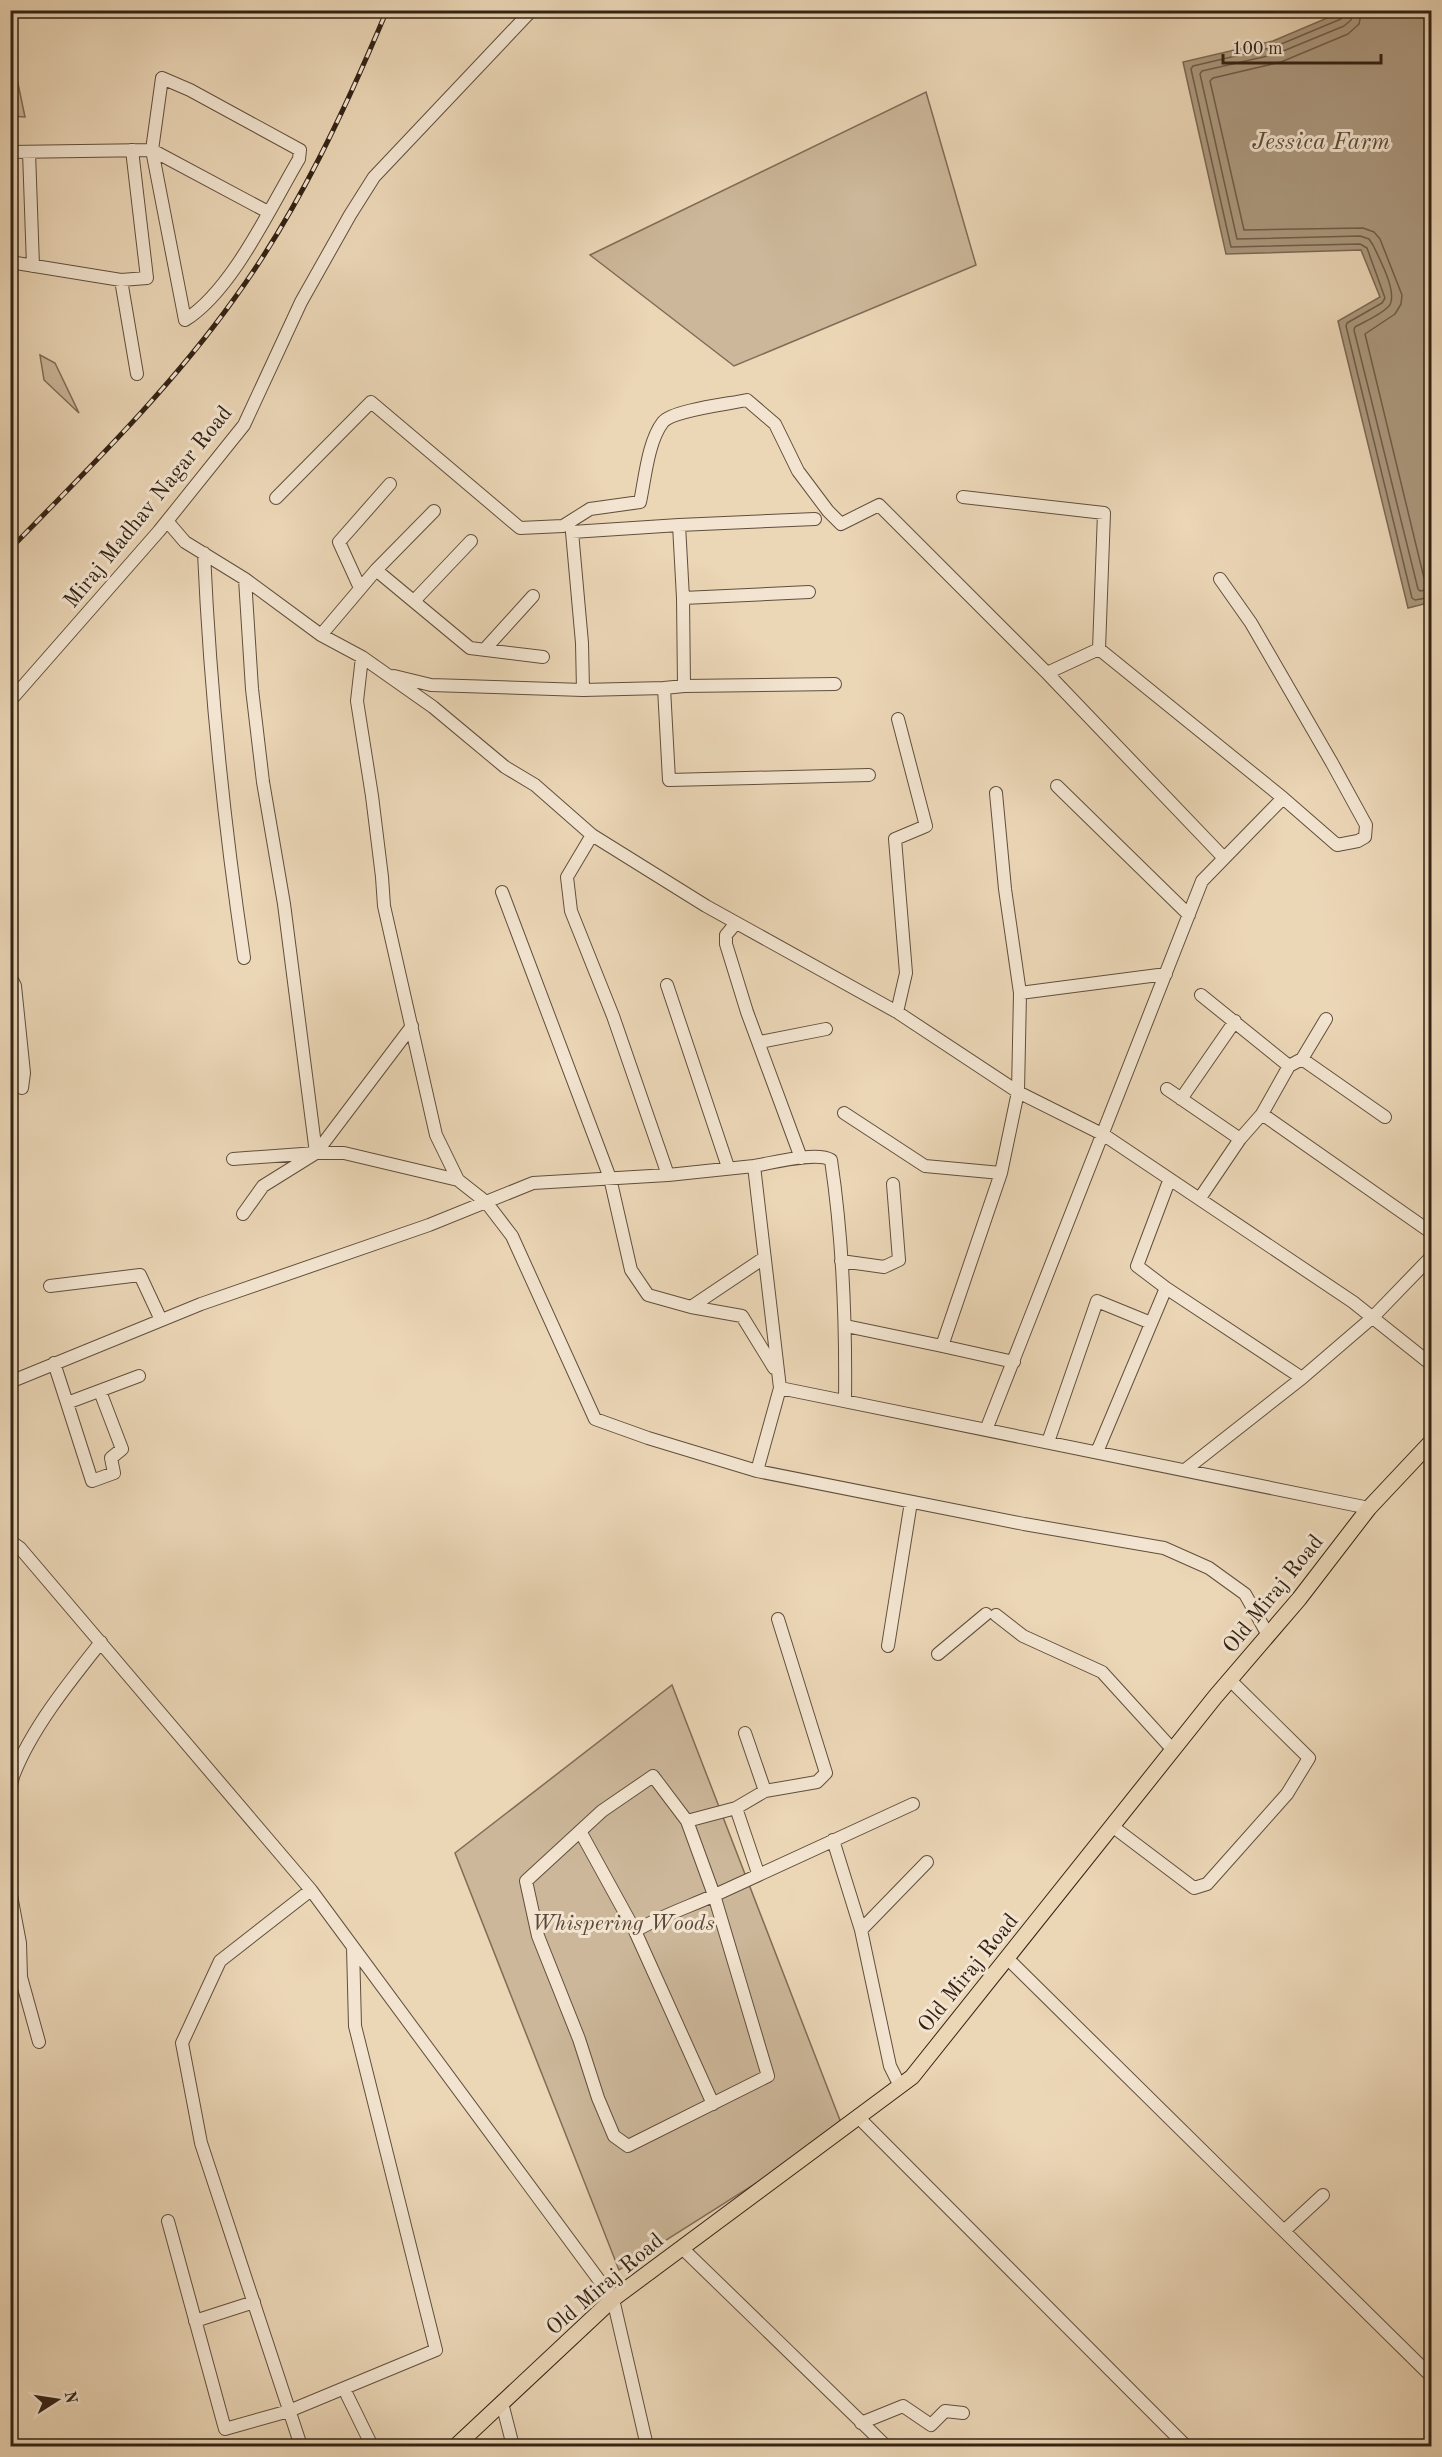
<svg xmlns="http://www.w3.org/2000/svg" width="1442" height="2457" viewBox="0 0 1442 2457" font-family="'Old Standard TT',serif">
<rect width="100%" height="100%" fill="#ebd6b6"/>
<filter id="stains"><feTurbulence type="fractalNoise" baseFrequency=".00333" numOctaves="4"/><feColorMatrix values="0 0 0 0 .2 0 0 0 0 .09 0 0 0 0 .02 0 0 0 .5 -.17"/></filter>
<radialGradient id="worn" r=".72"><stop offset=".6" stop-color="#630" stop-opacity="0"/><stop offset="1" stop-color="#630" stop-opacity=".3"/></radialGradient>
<!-- green -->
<path fill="#ccb79a" stroke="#806c57" stroke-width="1.5" d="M10 50H11L25 117 11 116Z
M926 92 976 265 734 366 590 255Z
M40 355 55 363 79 413 44 380Z
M672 1685 843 2128 619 2270 455 1853Z"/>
<!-- water -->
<path fill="#ac997f" stroke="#7c6954" stroke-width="1.5" d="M1346 10 1431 11 1432 602 1408 608 1338 321 1380 297 1361 250 1226 254 1183 62 1273 41Z"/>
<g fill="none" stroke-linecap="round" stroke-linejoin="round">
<!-- shore -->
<path stroke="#705e4a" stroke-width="1.5" d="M1346 10 1341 19 1274 47 1193 66 1191 69 1231 247 1360 244 1367 248 1385 298 1382 303 1347 323 1346 326 1412 598 1415 600 1432 597
M1353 10 1351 20 1344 26 1276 54 1202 71 1200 74 1237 239 1360 236 1369 239 1373 245C1379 258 1400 296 1388 307 1380 315 1366 321 1355 327L1354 330 1418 589 1420 591 1432 589
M1362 10 1359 24 1348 34 1281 62 1213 78 1210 81 1244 230 1363 228 1374 232 1380 239 1402 295 1401 304 1395 314 1365 334 1424 578 1432 580"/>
<defs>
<path id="minor" d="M162 78 190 90 300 150 299 159C270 208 232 291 185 320L152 150Z
M10 152 152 150 268 212
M29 152 33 266
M10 262 121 280 147 278 132 150
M121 280 137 374
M963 497 1104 513 1099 649 1047 673
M276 498 371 402 520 528 563 526 590 509 640 502C645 479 648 441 663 422 673 410 729 404 747 400L775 424 798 471 828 511 841 524 879 505 1047 673 1224 858
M167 521 185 542 245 579 321 635 362 657 433 707 505 767 535 785 592 835 706 906 897 1012 1018 1092 1104 1135 1353 1302 1432 1365
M204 553C210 688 224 824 244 958
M376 570 470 648 543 657
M245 579 252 689 263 782 284 904 316 1153
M360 588 339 542 390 484
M683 598 679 525 815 519
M414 601 471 541
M321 635 376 570 434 511
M485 649 533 596
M1099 649 1283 798 1337 845 1358 841 1365 837 1366 825 1332 763 1251 623 1220 579
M362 657 357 701 372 796 382 877 384 906 436 1135 458 1180 486 1202 512 1236 595 1419 648 1438 757 1471 1024 1524 1164 1548 1209 1568 1245 1594 1268 1635
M394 676 431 685 583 690 664 688 669 780 869 775
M684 686 835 684
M664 688 684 686 683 598 809 592
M583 690 582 643 572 532 679 525
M10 701 159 531 244 425 301 302 350 215 374 177 532 10
M1057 786 1189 915
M996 793 1005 889 1020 993 1018 1092 1001 1173 942 1346 1014 1362
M592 835 567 877 571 911 613 1016 668 1175
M502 892 610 1178 631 1270 648 1295 691 1307 764 1258
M736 923 726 935V944L747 1012 801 1158
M10 976 15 986 24 1073 22 1088
M667 985 728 1167
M1020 993 1166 974
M1201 995 1289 1066
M897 1012 906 973 895 839 926 826 898 719
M760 1042 826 1029
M1302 1059 1385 1117
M1167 1089 1240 1139
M1181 1099 1235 1021
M844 1113 925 1166 1001 1173
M1262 1114 1432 1233
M233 1159 316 1153 412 1026
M754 1166C772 1163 817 1151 831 1160 843 1240 846 1321 845 1401
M1200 1198 1240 1139 1262 1114 1289 1066 1302 1059 1326 1019
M243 1214 263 1186 316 1153H344L458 1180
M841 1261 884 1267 899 1260 893 1184
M50 1286 140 1275 161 1320
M1166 1288 1302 1378
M691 1307 742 1316 774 1368
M846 1326 942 1346
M54 1363 67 1403 139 1376
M10 1382 201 1304 429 1225 533 1183 668 1175 754 1166 780 1388 1369 1508
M67 1403 92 1481 114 1473 111 1458 122 1449 101 1394
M986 1430 1202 881 1283 798
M1048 1442 1097 1301 1151 1323
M1097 1452 1166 1288 1137 1266 1169 1181
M1185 1470 1302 1378 1373 1317 1432 1256
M757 1471 780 1388
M10 1541 20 1548 311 1890 613 2299 647 2446
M996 1615 1023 1636 1102 1672 1173 1750
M888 1646 911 1502
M938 1654 986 1614
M745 1733 765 1791
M653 1776 687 1821 714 1895 768 2076 628 2146 614 2136 598 2098 579 2039 538 1936 526 1881 602 1811Z
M10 1797C11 1790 11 1781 14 1774 32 1728 70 1681 101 1642
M736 1808 758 1873
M687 1821 736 1808 765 1791 817 1782 826 1773 778 1619
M1112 1826 1194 1888 1207 1884 1287 1794 1309 1758 1230 1680
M580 1831 635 1931 713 2104
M833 1840 861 1930 890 2066 900 2086
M10 1890 20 1943 21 1977H10
M861 1930 927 1862
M635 1931C661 1916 688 1907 715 1895 781 1864 847 1834 913 1804
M1007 1958 1432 2377
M21 1977 39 2042
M858 2117 1186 2446
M168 2221 225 2429 289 2411 436 2350 355 2026 353 1947
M1284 2231 1323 2195
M682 2248 886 2446
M195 2321 254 2302
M347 2395 372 2446
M502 2403 513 2446
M861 2423 903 2406 931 2425 945 2411 963 2413
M301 2446 201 2143 182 2043 220 1961 311 1890"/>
<path id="major" d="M456 2446 613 2299 912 2077 1215 1697 1299 1599 1369 1508 1432 1441"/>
</defs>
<!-- minor casing -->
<use href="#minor" stroke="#614f3c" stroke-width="14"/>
<!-- major casing -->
<use href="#major" stroke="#332214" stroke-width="17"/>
<!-- minor -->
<use href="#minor" stroke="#f2e4d0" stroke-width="12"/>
<!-- major -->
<use href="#major" stroke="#ebd6b6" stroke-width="15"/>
<defs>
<path id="rail" d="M10 549C88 469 169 390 234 299 298 211 345 110 387 10"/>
</defs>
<!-- rail casing -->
<use href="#rail" stroke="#332214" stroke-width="5"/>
<!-- rail -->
<use href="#rail" stroke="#f2e4d0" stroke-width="3" stroke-dasharray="9" stroke-linecap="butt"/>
</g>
<g text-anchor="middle" stroke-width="6" stroke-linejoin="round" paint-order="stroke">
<!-- street labels -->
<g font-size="22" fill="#332214" stroke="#f2e4d0">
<text transform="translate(147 506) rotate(-51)" y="8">Miraj Madhav Nagar Road</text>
<text transform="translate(1272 1593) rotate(-51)" y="8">Old Miraj Road</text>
<text transform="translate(967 1972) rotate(-51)" y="8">Old Miraj Road</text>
<text transform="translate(604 2283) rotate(-40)" y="8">Old Miraj Road</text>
</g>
<!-- park labels -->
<g font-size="22" font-style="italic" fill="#594736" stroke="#f2e4d0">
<text x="623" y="1930">Whispering Woods</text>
</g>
<!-- water labels -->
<g font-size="24" font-style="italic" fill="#5d4c39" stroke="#f2e4d0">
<text x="1321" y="149">Jessica Farm</text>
</g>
</g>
<!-- margin -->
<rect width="1442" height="2457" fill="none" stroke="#ebd6b6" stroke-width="36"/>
<rect x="12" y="12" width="1418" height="2433" fill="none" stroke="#332214" stroke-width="3"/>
<rect x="18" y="18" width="1406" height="2421" fill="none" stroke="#332214" stroke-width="1.5"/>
<!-- north arrow -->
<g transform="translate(57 2400) rotate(78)" stroke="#f2e4d0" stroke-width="4.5" paint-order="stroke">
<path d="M0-4.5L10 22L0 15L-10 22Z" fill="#332214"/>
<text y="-9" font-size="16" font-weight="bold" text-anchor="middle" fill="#332214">N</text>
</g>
<!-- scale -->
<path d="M1223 54v9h158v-9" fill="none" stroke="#332214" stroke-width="3"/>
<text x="1232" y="54" font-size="18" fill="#332214" stroke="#f2e4d0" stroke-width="4.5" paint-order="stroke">100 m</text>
<rect width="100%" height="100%" filter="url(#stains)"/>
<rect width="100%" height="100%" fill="url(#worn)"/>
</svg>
